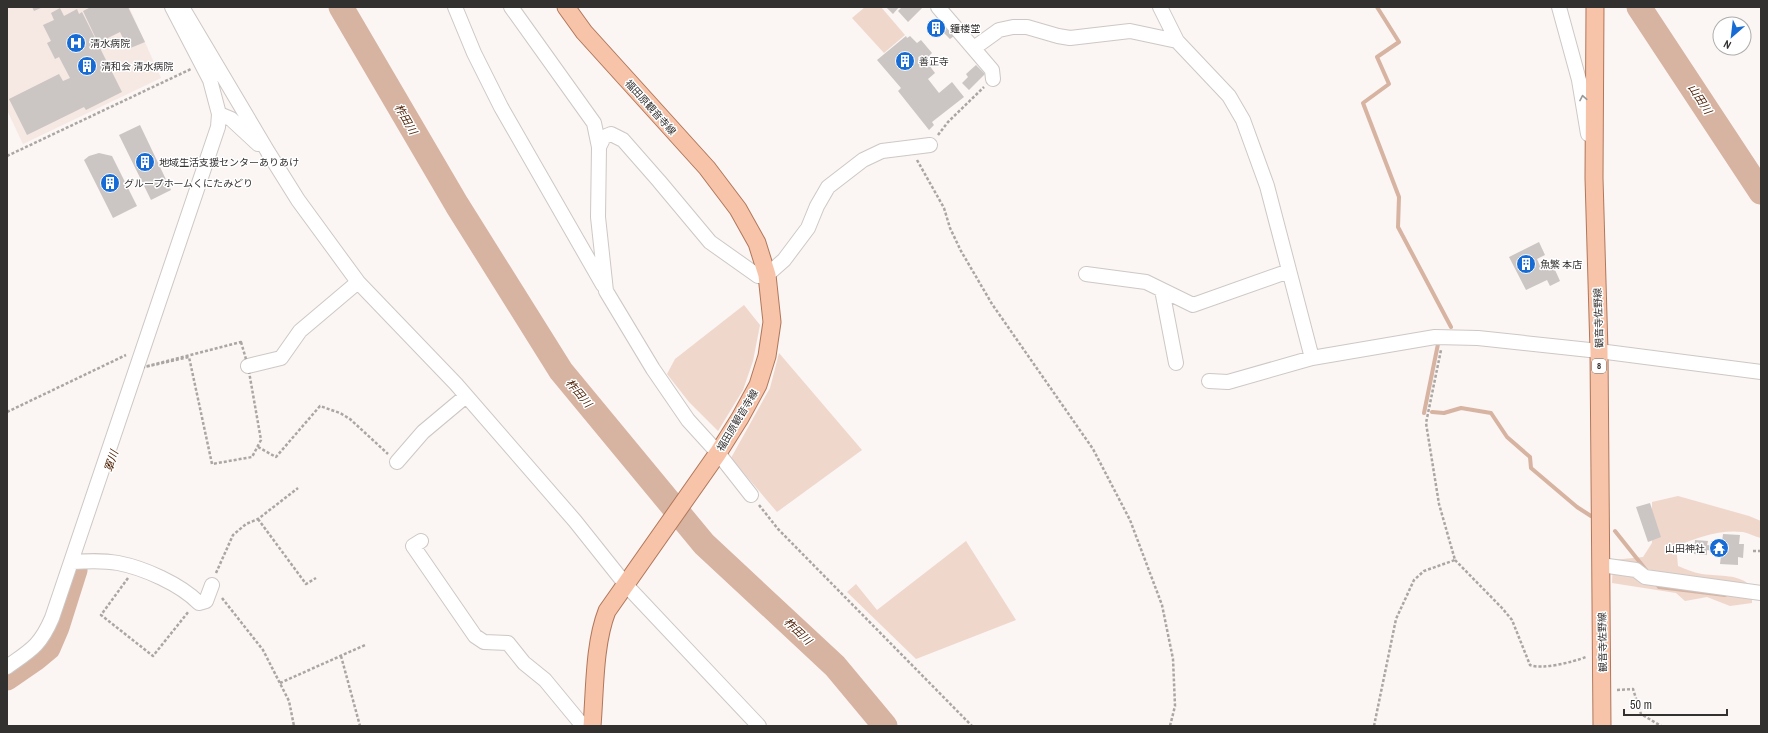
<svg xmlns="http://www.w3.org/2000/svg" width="1768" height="733" viewBox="0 0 1768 733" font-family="'Archivo Narrow','Noto Sans JP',sans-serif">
<rect width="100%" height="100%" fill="#fbf5f3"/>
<!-- built -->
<path fill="#f6e8e2" d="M7 7H129L161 78 23 144 7 110Z"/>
<!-- green -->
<path fill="#efd7cc" d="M865 7H881L905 35 884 53 852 18Z
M744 305 760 325 753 361 743 390 718 431 689 402 667 374 675 359Z
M779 353 862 450 777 512 731 458 770 388Z
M1678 496 1749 516 1761 521V538C1755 537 1749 533 1743 532 1720 529 1696 538 1676 546L1678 566C1686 569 1694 573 1702 574 1721 577 1738 573 1752 587V603L1730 606 1707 597 1685 601 1676 593 1612 583 1613 560 1643 557 1652 543V502Z
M966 541 1016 620 916 659 847 592 856 584 877 610Z"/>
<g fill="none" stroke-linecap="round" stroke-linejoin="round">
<!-- stream -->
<path stroke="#d7b3a1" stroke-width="4" d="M1377 7 1399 42 1377 57 1389 84 1363 103 1399 197 1398 227 1451 327
M1432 412 1444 413 1461 408 1491 413 1507 437 1530 457 1531 468 1577 507 1591 516
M1424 413 1438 344
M1615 531 1646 570
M1656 583 1659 587 1725 595"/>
<!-- river -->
<path stroke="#d7b3a1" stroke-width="25" d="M341 7 457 205 561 371 704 544 835 666 885 726
M1639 7 1761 192
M7 678 36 658 48 648 57 627 75 570"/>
</g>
<!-- building -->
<path fill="#cbc5c3" d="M32 7H43L34 11Z
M91 7H128L145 42 128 49 120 32 98 43 83 11Z
M886 7H899L893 14Z
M902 7H923L908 22 898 11Z
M60 8 64 16 77 9 79 14 82 12 122 92 86 110 84 107 27 135 9 99 59 74 63 81 70 78 59 57 55 59 47 43 51 41 43 25 54 20 51 13Z
M937 22 943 29 936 34 930 27Z
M948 28 954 36 950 39 943 32Z
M906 36 907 38 910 36 917 43 921 40 932 53 928 57 932 63 929 65 935 73 928 79 939 93 952 82 964 97 932 122 934 125 929 130 898 91 901 88 877 60Z
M976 65 985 74 969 90 962 83 968 77 966 74Z
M140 125 171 190 151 200 119 135Z
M99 153 112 156 137 206 113 218 84 160 89 156Z
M1539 242 1545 255 1537 259 1540 266 1551 261 1560 281 1550 286 1547 280 1526 290 1509 257Z
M1650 503 1661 537 1648 542 1636 507Z
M1723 534 1740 535 1739 544H1744L1743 558 1738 557V565L1720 564 1721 556H1713V551L1707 550V555L1694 554 1695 540 1708 541 1707 545 1713 546V542H1722Z"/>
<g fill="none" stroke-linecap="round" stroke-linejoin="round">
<defs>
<path id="minor" d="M182 7 268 152 298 200 358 282 456 384 575 521 626 585 759 726
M455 7 474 53 501 107 603 285
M511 7 594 123 599 147 598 217 606 291 653 369 688 420 718 453 751 495
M938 7 992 70 993 79
M1160 7 1177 41 1229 96 1243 120 1267 186 1312 358
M1559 7 1579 80 1588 134
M974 48 999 30 1013 27H1027L1058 36 1070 38 1130 31 1177 41
M219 114 231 119 258 144
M599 147 604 137 611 134 623 140 659 181 710 242 758 276 767 275 784 260 808 228 817 206 828 187 863 160 882 151 930 145
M1086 274 1146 282 1193 305 1289 271
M1162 290 1176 363
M248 366 281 358 300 331 358 282
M1209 381 1228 382 1312 358 1435 337 1478 338 1599 351 1761 372
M397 462 423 432 466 396
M421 541 413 546 475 636 484 642 508 643 524 663 545 680 583 726
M72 562C87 561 102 560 118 563 144 568 180 584 199 603L206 601 212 585
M1601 565 1636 570 1645 577 1761 593
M7 667C31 650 40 646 52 618L218 127 219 114 210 80 172 7"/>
<path id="major" d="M566 7 584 32 707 168 738 209 757 243 767 275 772 322 767 356 758 385 740 418 718 453 607 611C594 644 595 690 592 726
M1595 7 1594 178 1599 351 1602 726"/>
</defs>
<!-- minor casing -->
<use href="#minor" stroke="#cdc8c5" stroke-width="16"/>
<!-- major casing -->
<use href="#major" stroke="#b0775a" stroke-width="19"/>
<!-- path -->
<path stroke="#aaa6a4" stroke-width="2.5" stroke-dasharray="3 2" stroke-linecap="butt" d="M938 135 948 122 984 87
M7 156 191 69
M917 160 944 208 950 228 961 251 992 304 1093 449 1130 520 1162 605 1173 659 1175 706 1170 726
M241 342 248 366 261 440 252 457 212 464 189 357 136 369Z
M7 412 126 355
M258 447 276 457 320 406 340 413 350 419 388 454
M759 505 778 529 972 726
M258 519 306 584 316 578
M1753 551H1761
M1455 560 1502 608 1512 620 1530 665C1542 670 1573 662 1586 657
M216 573 233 535 246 524 258 519 298 488
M128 578 101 615 153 656 189 611
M222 598 263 650 289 701 294 726
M341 656 360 726
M280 683 365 645
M1617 690 1633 689 1641 714 1661 726
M1374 726 1396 619 1414 580 1424 571 1455 560 1439 504 1426 423 1441 350"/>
<!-- minor -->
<use href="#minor" stroke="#fff" stroke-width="14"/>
<!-- major -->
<use href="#major" stroke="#f8c4a9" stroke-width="17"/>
</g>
<!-- one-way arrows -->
<defs><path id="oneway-chevron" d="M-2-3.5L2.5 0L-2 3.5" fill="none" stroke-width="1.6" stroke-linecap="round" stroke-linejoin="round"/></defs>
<use stroke="#999898" href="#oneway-chevron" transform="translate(1583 98) rotate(-101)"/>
<!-- icons -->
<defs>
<symbol id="building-disc" viewBox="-11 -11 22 22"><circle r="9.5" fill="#176bd5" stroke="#fff"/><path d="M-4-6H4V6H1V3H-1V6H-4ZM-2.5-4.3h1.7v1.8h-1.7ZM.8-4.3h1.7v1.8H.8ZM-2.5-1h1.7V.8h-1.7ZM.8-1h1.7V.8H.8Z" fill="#fff"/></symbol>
<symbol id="hospital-disc" viewBox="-11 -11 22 22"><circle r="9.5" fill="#176bd5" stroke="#fff"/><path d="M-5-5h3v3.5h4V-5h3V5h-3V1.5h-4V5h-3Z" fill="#fff"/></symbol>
<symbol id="temple-disc" viewBox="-11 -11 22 22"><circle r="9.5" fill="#176bd5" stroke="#fff"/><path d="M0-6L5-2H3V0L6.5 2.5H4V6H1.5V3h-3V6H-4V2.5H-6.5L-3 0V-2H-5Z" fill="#fff"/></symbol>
</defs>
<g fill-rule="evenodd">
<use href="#building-disc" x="925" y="17" width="22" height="22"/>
<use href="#hospital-disc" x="65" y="32" width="22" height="22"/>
<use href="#building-disc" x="894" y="50" width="22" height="22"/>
<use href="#building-disc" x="76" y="55" width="22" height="22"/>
<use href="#building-disc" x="134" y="151" width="22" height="22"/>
<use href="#building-disc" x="99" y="172" width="22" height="22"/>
<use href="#building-disc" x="1515" y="253" width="22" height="22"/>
<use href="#temple-disc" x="1708" y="537" width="22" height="22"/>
</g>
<g text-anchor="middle" stroke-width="3" stroke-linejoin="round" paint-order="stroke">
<!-- shield labels -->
<rect fill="#fff" stroke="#706f6e" stroke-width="1" x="1592" y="359" width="14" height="14" rx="3"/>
<g font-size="9" font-weight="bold" fill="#333130">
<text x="1599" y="369">8</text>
</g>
<!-- poi labels -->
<g font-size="10" fill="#333130" stroke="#fff" text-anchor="start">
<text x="950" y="32">鐘楼堂</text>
<text x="90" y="47">清水病院</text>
<text x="919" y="65">善正寺</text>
<text x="101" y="70">清和会 清水病院</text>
<text x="159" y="166">地域生活支援センターありあけ</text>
<text x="124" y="187">グループホームくにたみどり</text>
<text x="1540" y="268">魚繁 本店</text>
<text x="1705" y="552" text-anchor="end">山田神社</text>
</g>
<!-- street labels -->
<g font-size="10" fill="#333130" stroke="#fff">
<text transform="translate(651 107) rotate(48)" y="4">福田原観音寺線</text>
<text transform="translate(1598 318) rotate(-92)" y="4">観音寺佐野線</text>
<text transform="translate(737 420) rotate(-59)" y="4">福田原観音寺線</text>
<text transform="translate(1602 642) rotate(-91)" y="4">観音寺佐野線</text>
</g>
<!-- water labels -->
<g font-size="11" font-style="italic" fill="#4c1e02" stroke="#fff">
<text transform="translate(1700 99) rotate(57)" y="4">山田川</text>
<text transform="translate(406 119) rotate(60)" y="4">柞田川</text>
<text transform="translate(579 393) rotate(50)" y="4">柞田川</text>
<text transform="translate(111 461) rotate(-72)" y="4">軍川</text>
<text transform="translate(798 631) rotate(43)" y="4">柞田川</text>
</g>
</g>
<!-- border -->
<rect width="1768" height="733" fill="none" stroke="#333130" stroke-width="16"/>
<!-- north arrow -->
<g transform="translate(1732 36) rotate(208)"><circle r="19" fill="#ffffff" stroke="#adadac"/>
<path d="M0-3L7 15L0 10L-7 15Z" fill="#176bd5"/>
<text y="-6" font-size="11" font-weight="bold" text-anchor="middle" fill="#333130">N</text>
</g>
<!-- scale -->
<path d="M1624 709v6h103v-6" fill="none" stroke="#333130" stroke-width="2"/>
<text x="1630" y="709" font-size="12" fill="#333130" stroke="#ffffff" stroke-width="3" paint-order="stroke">50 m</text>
</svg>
